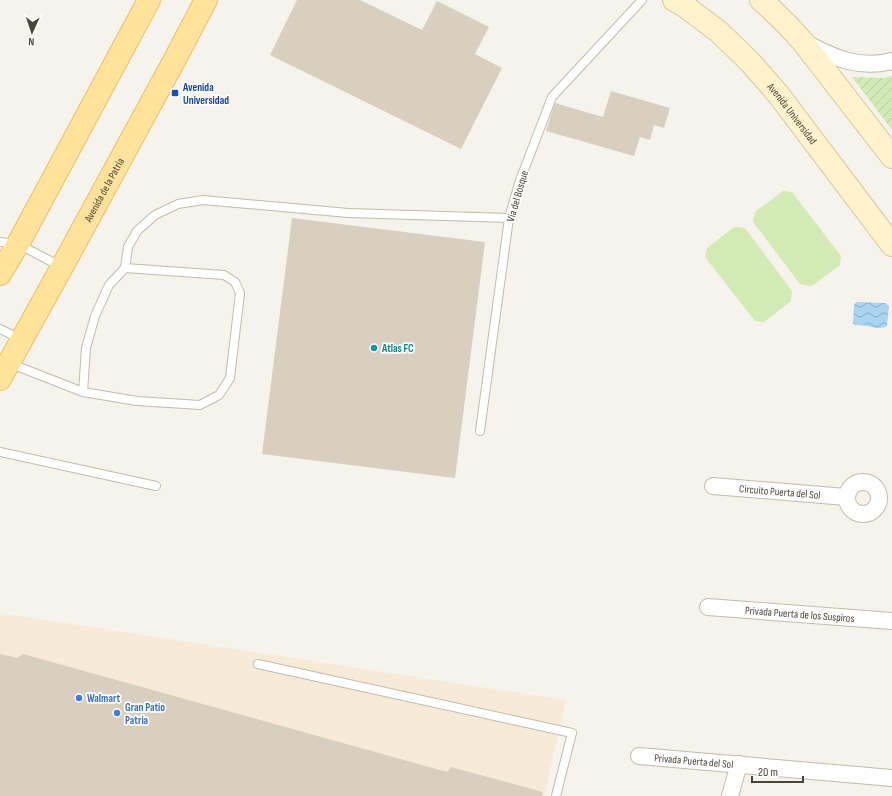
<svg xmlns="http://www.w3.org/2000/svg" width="892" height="796" viewBox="0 0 892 796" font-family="'Sofia Sans Condensed',sans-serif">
<defs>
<pattern id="garden-furrows" width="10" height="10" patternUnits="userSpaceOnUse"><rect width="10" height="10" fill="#d2eab5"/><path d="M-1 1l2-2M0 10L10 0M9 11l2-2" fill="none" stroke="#b6ca9c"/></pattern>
<pattern id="water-waves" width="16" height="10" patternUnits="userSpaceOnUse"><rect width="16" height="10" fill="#a9d4f2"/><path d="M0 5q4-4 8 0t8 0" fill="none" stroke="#8caec5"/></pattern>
</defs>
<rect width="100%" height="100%" fill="#f6f3ec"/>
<!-- commercial -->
<path fill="#f7ead8" d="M0 613 566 700 544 796H0Z"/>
<!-- park -->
<path fill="#d2eab5" d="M783 191 792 192 841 256 840 265 812 286 800 284 753 222 755 212Z
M734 227 745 228 792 291 791 301 764 322 755 321 705 257 707 248Z"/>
<!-- garden -->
<path fill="url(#garden-furrows)" d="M892 76V130L852 77 883 78Z"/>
<!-- water -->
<path fill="url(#water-waves)" d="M856 302 885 303 889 306 887 326C880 330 874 327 867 326 862 325 858 326 853 324L854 305Z"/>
<!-- building -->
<path fill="#d8cfc1" d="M297 0H360L422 30 437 1 489 27 475 54 502 68 461 149 270 55Z
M611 91 670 108 664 128 654 125 650 140 640 137 634 156 546 131 555 103 603 117Z
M292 218 485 242 455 478 262 454Z
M0 654 17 658 23 654 447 772 451 767 543 792 542 796H0Z"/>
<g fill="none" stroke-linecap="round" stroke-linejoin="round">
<defs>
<path id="lane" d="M0 242 18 244 62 267
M125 268 128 247 137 231 155 215 178 204 203 200 348 213 509 218
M0 329 21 339
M9 363 83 392 137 401 200 405 219 395 230 378 240 293 235 282 224 275 125 268 109 285 95 316 86 348 83 392
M480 431 509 218 519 183 552 97 642 0
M0 452 156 486
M258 664 572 733 556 796"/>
<g id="street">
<path d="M808 44C836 59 860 69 892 61"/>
<circle cx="863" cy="498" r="16"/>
<path id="s1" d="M713 486 846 497"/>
<path id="s2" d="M708 607 892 621"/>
<path id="s3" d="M639 756 892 778"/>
<path d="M730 796 739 764"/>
</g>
<g id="secondary">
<path id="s4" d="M674 0 686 7 719 32 750 62 778 94 892 245"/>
<path d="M761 0C776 13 790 27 803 42L892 157"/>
</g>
<g id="primary">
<path d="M0 274 18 244 149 0"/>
<path id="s5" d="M0 379 62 267 174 61 206 0"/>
</g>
</defs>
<!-- lane casing -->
<use href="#lane" stroke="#c2bbae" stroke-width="10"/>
<!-- street casing -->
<use href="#street" stroke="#c2bbae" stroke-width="18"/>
<!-- secondary casing -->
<use href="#secondary" stroke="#d6c79b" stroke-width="24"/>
<!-- primary casing -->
<use href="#primary" stroke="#e6c16a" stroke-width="24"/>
<!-- lane -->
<use href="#lane" stroke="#fff" stroke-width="8"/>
<!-- street -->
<use href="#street" stroke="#fff" stroke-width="16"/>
<!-- secondary -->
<use href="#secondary" stroke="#fff3cd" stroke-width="22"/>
<!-- primary -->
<use href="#primary" stroke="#ffe39c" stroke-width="22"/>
</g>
<!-- markers -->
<rect fill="#1a4fb4" stroke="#fff" stroke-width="1.5" x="171" y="89" width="8" height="8" rx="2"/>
<circle fill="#0f9aa8" stroke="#fff" stroke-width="1.5" cx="374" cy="348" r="4"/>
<g fill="#3f7fe0" stroke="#fff" stroke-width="1.5">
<circle cx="79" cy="698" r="4"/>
<circle cx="117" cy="713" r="4"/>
</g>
<g text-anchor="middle" stroke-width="3.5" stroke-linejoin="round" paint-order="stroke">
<!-- transit labels -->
<g font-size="11" font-weight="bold" fill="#164399" stroke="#fff" text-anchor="start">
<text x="183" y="91">Avenida<tspan x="183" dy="13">Universidad</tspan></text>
</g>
<!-- street labels -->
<g font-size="11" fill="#4b4439" stroke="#fff">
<text dy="4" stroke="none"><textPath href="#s4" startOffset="165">Avenida Universidad</textPath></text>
<text dy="4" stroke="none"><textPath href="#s5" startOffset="216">Avenida de la Patria</textPath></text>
<text transform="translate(517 196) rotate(-74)" y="4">Vía del Bosque</text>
<text dy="4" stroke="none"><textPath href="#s1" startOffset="67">Circuito Puerta del Sol</textPath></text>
<text dy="4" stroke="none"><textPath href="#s2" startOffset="92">Privada Puerta de los Suspiros</textPath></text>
<text dy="4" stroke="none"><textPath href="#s3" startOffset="55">Privada Puerta del Sol</textPath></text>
</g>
<!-- culture labels -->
<g font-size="11" font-weight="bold" fill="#0d838f" stroke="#fff" text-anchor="start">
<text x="382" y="352">Atlas FC</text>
</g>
<!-- shop labels -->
<g font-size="11" font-weight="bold" fill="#366cbe" stroke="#fff" text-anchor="start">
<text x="87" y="702">Walmart</text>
<text x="125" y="711">Gran Patio<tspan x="125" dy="13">Patria</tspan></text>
</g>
</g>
<!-- north arrow -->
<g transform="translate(32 32) rotate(183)" stroke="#ffffff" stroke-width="3" paint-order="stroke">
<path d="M0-3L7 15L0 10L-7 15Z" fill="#4b4439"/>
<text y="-6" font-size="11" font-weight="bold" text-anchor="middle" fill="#4b4439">N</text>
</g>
<!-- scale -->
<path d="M752 776v6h51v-6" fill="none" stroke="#4b4439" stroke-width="2"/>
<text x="758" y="776" font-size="12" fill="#4b4439" stroke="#ffffff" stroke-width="3" paint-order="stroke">20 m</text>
</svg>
